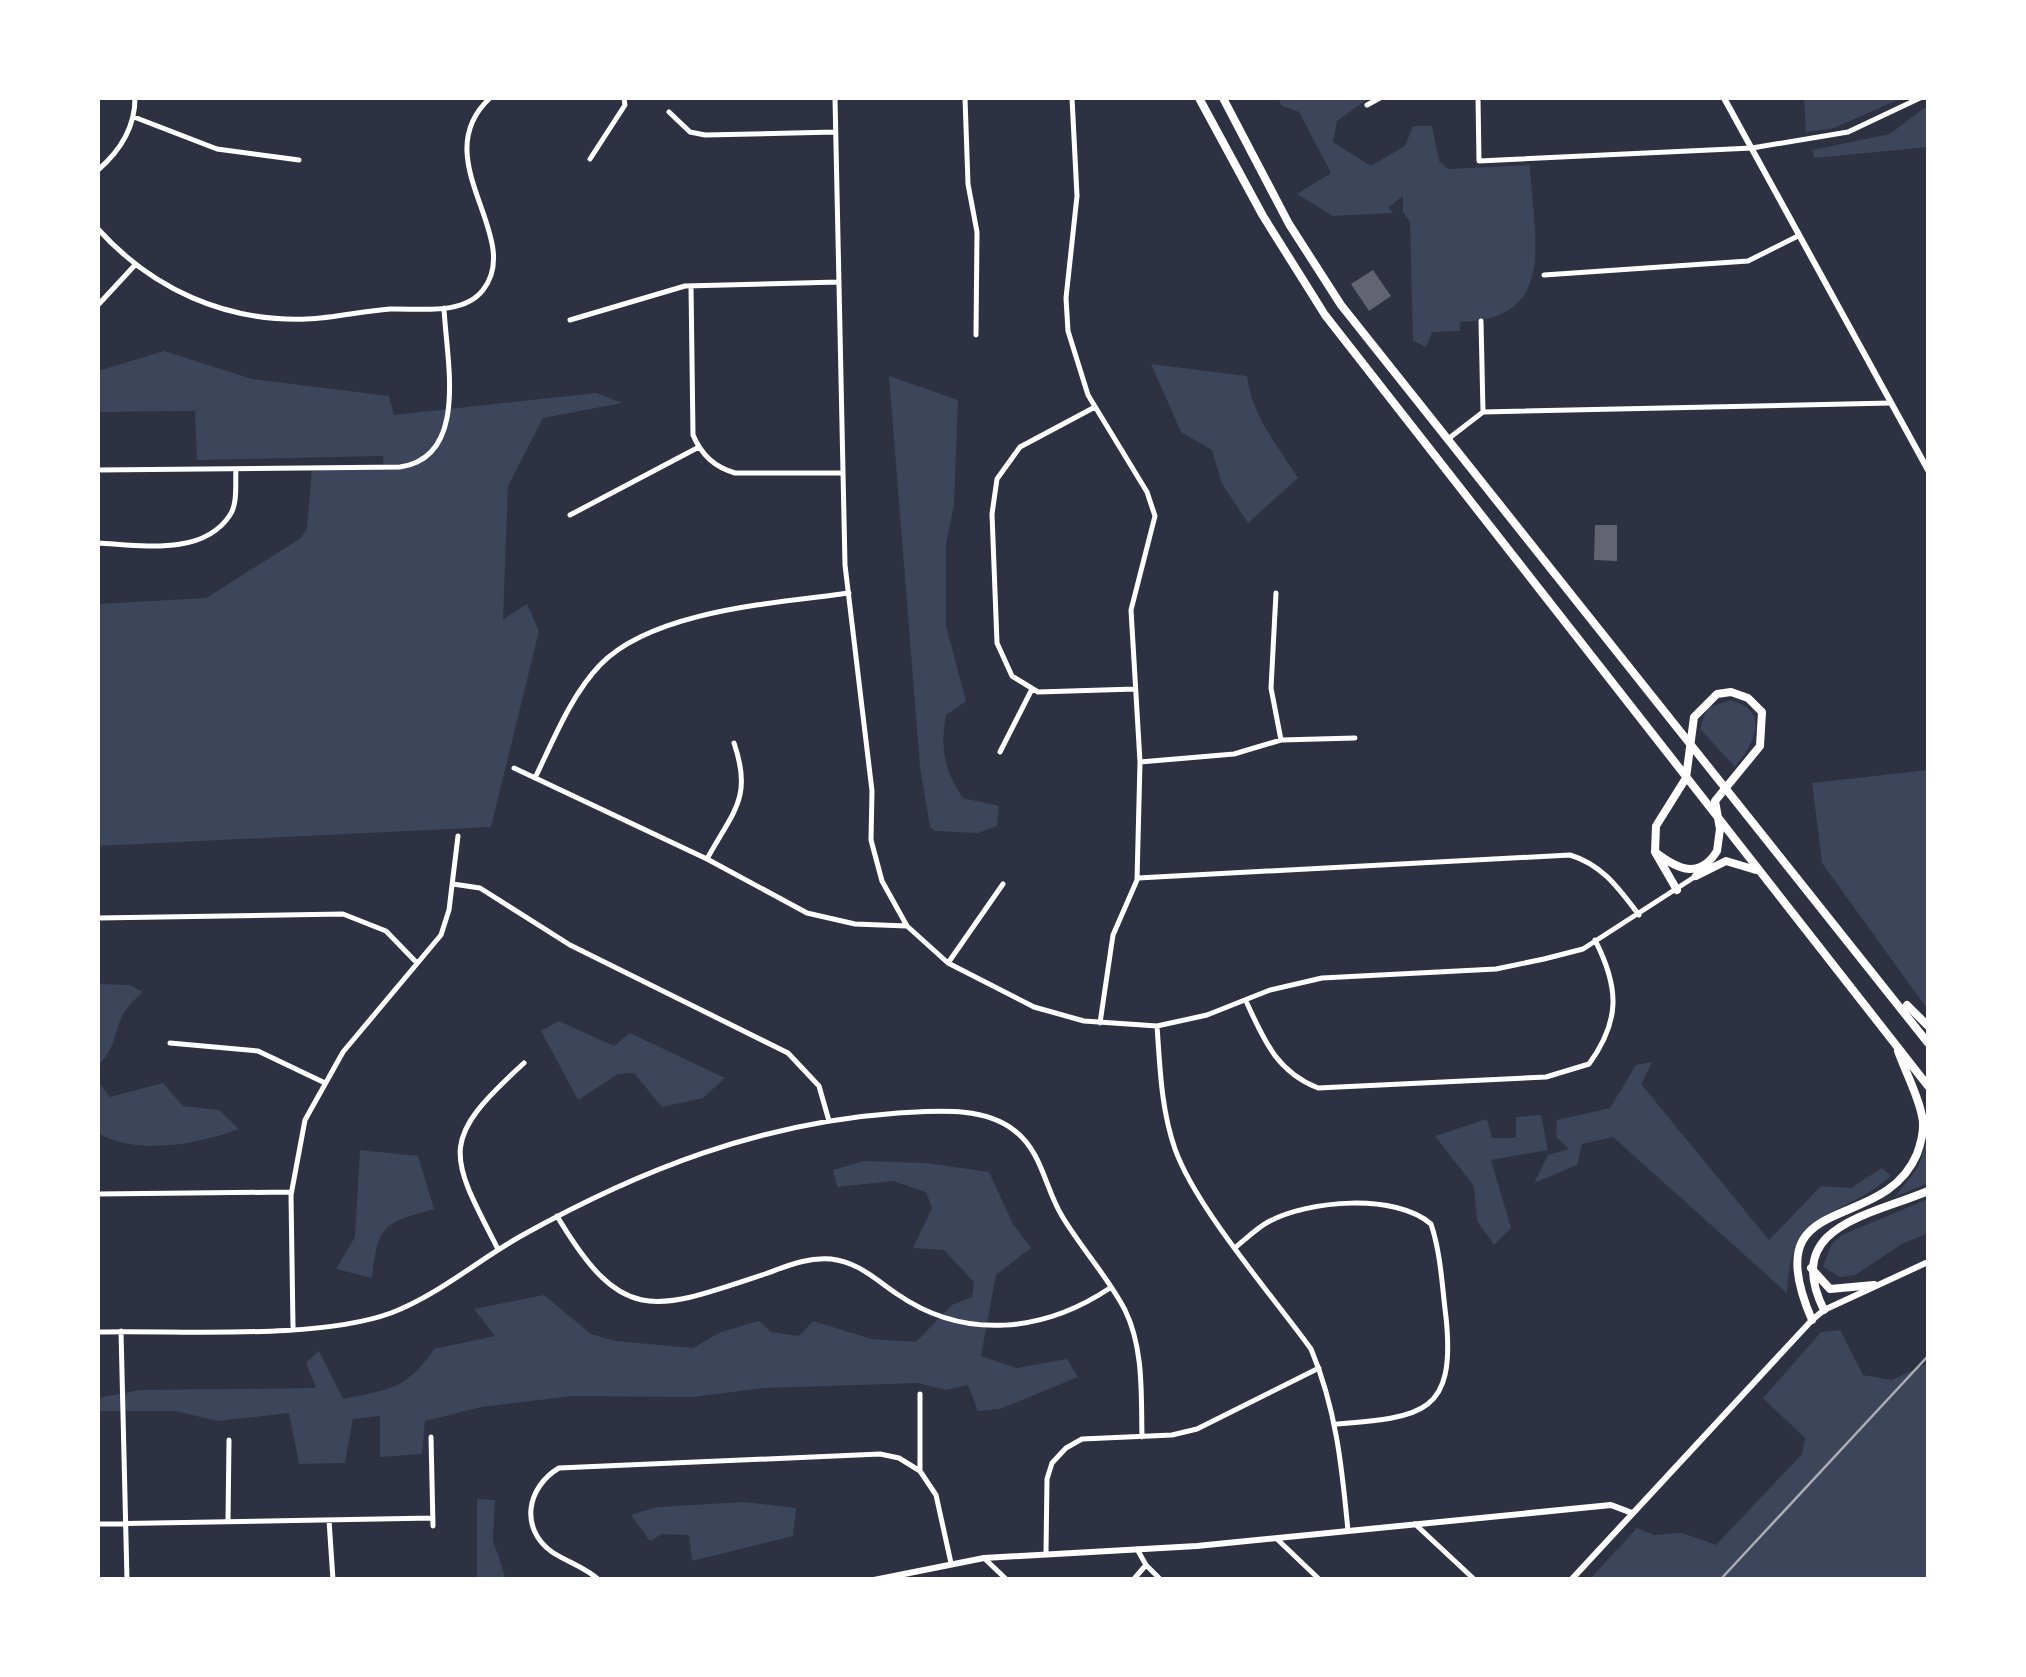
<svg xmlns="http://www.w3.org/2000/svg" width="2026" height="1677" viewBox="0 0 2026 1677" font-family="Lato,sans-serif">
<rect width="100%" height="100%" fill="#2d3142"/>
<!-- green -->
<path fill="#3c4559" d="M1278 98H1369L1337 121 1333 142 1371 166 1405 146 1413 126H1432L1439 161 1448 169 1530 165C1533 237 1560 320 1460 322V331L1432 332 1426 347 1413 341 1410 222 1403 212V196L1389 207 1393 213 1333 216 1297 194 1331 173 1299 112 1282 106Z
M1804 98H1902L1834 128 1806 132Z
M1928 105V147L1814 158 1812 150 1890 134Z
M164 351 252 379 389 396 394 415 596 393 622 403 543 418 508 486 503 619 527 604 539 631 491 827 98 846V604L206 598 301 538 307 528 312 468 384 466 383 456 197 460 195 411 99 412 98 422V371Z
M1151 364 1247 376C1252 416 1277 445 1298 478L1248 523 1222 484 1212 450 1181 432Z
M889 376 958 400 954 505 946 544V626L966 701 946 715C940 748 944 770 963 798L999 806 997 826 978 833 935 831 930 827 920 767Z
M1730 700C1772 711 1754 743 1735 767L1700 729 1707 708Z
M1928 770V1010L1822 863 1812 783Z
M98 984 130 985 143 992C106 1023 125 1038 98 1066L99 1083 110 1097 163 1083 183 1106 219 1110 239 1129C198 1144 138 1156 98 1133Z
M559 1021 614 1046 630 1033 725 1078 703 1098 662 1107 634 1073 618 1074 578 1100 541 1031Z
M1652 1062 1641 1084 1769 1240 1821 1186 1851 1188 1882 1168 1891 1176C1835 1224 1792 1203 1787 1293L1613 1137 1582 1144 1577 1165 1534 1183 1548 1155 1569 1149 1556 1137 1557 1120 1610 1108 1636 1065Z
M1927 1106 1928 1108V1183L1895 1197 1918 1167 1926 1143Z
M1541 1115 1548 1150 1491 1160 1511 1228 1494 1245 1477 1221 1474 1186 1435 1136 1487 1119 1492 1138H1516V1117Z
M360 1150 418 1156 434 1209C383 1223 378 1225 372 1278L336 1269 355 1237Z
M864 1161 927 1163 989 1172 1013 1224 1031 1248 996 1275 981 1356 1017 1368 1067 1359 1078 1377 1000 1409 978 1411 968 1385 946 1390 918 1383 765 1388 692 1397 572 1396 481 1407 425 1421 422 1454 380 1457V1416L353 1419 345 1463 299 1464 289 1413 217 1421 175 1411H98V1398L140 1390 316 1388 306 1363 319 1351 343 1399C390 1389 406 1390 434 1349L495 1336 474 1309 544 1295 591 1334 615 1341 693 1348 721 1332 759 1321 771 1332 799 1336 813 1321 872 1339 916 1342 952 1305 972 1297 974 1282 944 1250 913 1248 932 1208 926 1192 893 1181 837 1187 833 1170Z
M1928 1199V1233L1902 1244 1855 1275 1840 1277 1823 1267 1831 1245 1842 1235Z
M1840 1330 1863 1375 1892 1380 1928 1363V1579H1590L1637 1528 1654 1535 1682 1533 1716 1545 1802 1454 1805 1438 1763 1398 1821 1332Z
M477 1499 495 1500 493 1540 506 1579H477Z
M744 1502 796 1508 793 1536 692 1561 689 1535 662 1534 650 1541 631 1515 657 1507Z"/>
<!-- building -->
<path fill="#626471" d="M1373 270 1391 296 1369 311 1351 284Z
M1595 525H1617V561L1594 560Z"/>
<g fill="none" stroke-linecap="round" stroke-linejoin="round">
<!-- minor -->
<path stroke="#fff" stroke-width="5" d="M835 98 845 565 872 791 871 840 882 881 907 926 948 963 1034 1007 1084 1021 1157 1026 1207 1015 1270 990 1322 978 1496 969 1544 959 1583 949 1696 876
M965 98 968 184 977 232 976 335
M1072 98 1077 196 1066 298 1068 331 1088 395 1147 492 1155 516 1131 610 1140 762 1137 880 1113 935 1100 1023
M1478 98 1479 161 1752 148 1848 132 1920 98
M1367 105 1380 98
M669 112 690 132 705 135 835 132
M134 117 217 149 299 160
M590 159 625 105 624 98
M98 170C120 151 135 127 135 98
M98 229C152 289 225 322 307 319 335 318 362 311 390 309 419 308 463 316 483 290 525 237 424 159 490 98
M1544 275 1748 261 1798 236
M691 286 693 435C702 456 715 467 735 473H843
M98 305 135 265
M570 320 685 286 839 282
M1481 321 1483 412
M1095 407 1020 447 997 479 992 514 997 643 1012 676 1038 692 1135 689
M1448 439 1483 412 1891 403
M98 470 400 467C470 457 446 358 444 308
M570 515 699 447
M98 543C139 545 203 557 230 515 238 503 235 483 236 469
M1276 593 1271 688 1281 740
M1000 752 1032 689
M1140 762 1234 754 1281 740 1355 738
M514 768 707 859 807 913 855 924 907 926
M535 778C553 741 571 695 600 665 653 610 777 603 849 593
M707 859C733 811 753 798 734 743
M1138 878 1570 855C1603 865 1619 889 1639 915
M453 884 480 888 570 945 788 1053 819 1086 829 1121
M98 918 343 914 386 931 417 963
M948 963 1003 884
M1246 1001C1264 1040 1276 1071 1318 1088L1546 1077 1589 1064C1621 1020 1619 987 1595 940
M1157 1026C1160 1067 1161 1109 1175 1149 1196 1208 1272 1295 1311 1349 1336 1408 1342 1467 1348 1531
M170 1043 258 1051 323 1082
M98 1194 291 1192
M557 1216C622 1325 652 1312 765 1274 787 1266 807 1257 831 1259 858 1262 875 1279 897 1294 965 1341 1044 1332 1110 1288
M1237 1246C1247 1238 1257 1228 1268 1222 1309 1200 1395 1193 1431 1224 1441 1254 1442 1286 1446 1317 1456 1414 1423 1417 1337 1424
M498 1249C447 1151 440 1140 524 1063
M293 1327 291 1195 305 1120 343 1052 441 935 449 910 458 836
M121 1331 127 1580
M98 1332C180 1330 317 1340 391 1313 438 1295 477 1261 521 1236 641 1169 760 1123 898 1113 936 1111 984 1106 1015 1131 1042 1152 1045 1188 1062 1216 1081 1248 1108 1277 1125 1310 1144 1349 1141 1395 1142 1437
M920 1394V1471L936 1495 951 1563
M431 1437 433 1526
M329 1520 333 1580
M228 1521 229 1440
M98 1524 433 1518
M1415 1524 1475 1580
M1277 1539 1320 1580
M1137 1549 1146 1565 1161 1580
M1046 1552 1047 1479 1052 1463 1066 1448 1082 1439 1172 1435 1197 1429 1319 1368
M984 1558 1007 1580
M599 1580C585 1567 567 1562 552 1552 519 1528 527 1487 559 1468L880 1454 899 1458 920 1471
M1133 1580 1146 1565"/>
<!-- tertiary -->
<path stroke="#fff" stroke-width="6" d="M1724 98 1928 470
M874 1580 984 1558 1197 1546 1611 1505 1632 1513"/>
<!-- secondary -->
<path stroke="#fff" stroke-width="6" d="M1571 1580 1812 1320 1824 1310 1928 1262"/>
<!-- trunk -->
<path stroke="#fff" stroke-width="8" d="M1199 98 1263 216 1325 315 1928 1086
M1223 98 1289 224 1341 305 1928 1043
M1731 692 1748 698 1762 712 1760 746 1715 801 1720 829 1717 851C1699 880 1677 869 1655 852L1656 826 1686 778 1694 717 1717 694Z
M1655 852 1677 890
M1696 876 1726 861 1756 870
M1907 1005 1928 1026
M1811 1268 1830 1289 1874 1285
M1824 1310C1782 1226 1869 1216 1928 1191
M1812 1320C1754 1186 1882 1237 1917 1154 1921 1143 1925 1128 1922 1116 1918 1095 1905 1071 1898 1051"/>
<!-- rail -->
<path stroke="#abadb3" stroke-width="2.5" d="M1720 1580 1928 1356"/>
</g>
<!-- border -->
<rect width="2026" height="1677" fill="none" stroke="#ffffff" stroke-width="200"/>
</svg>
